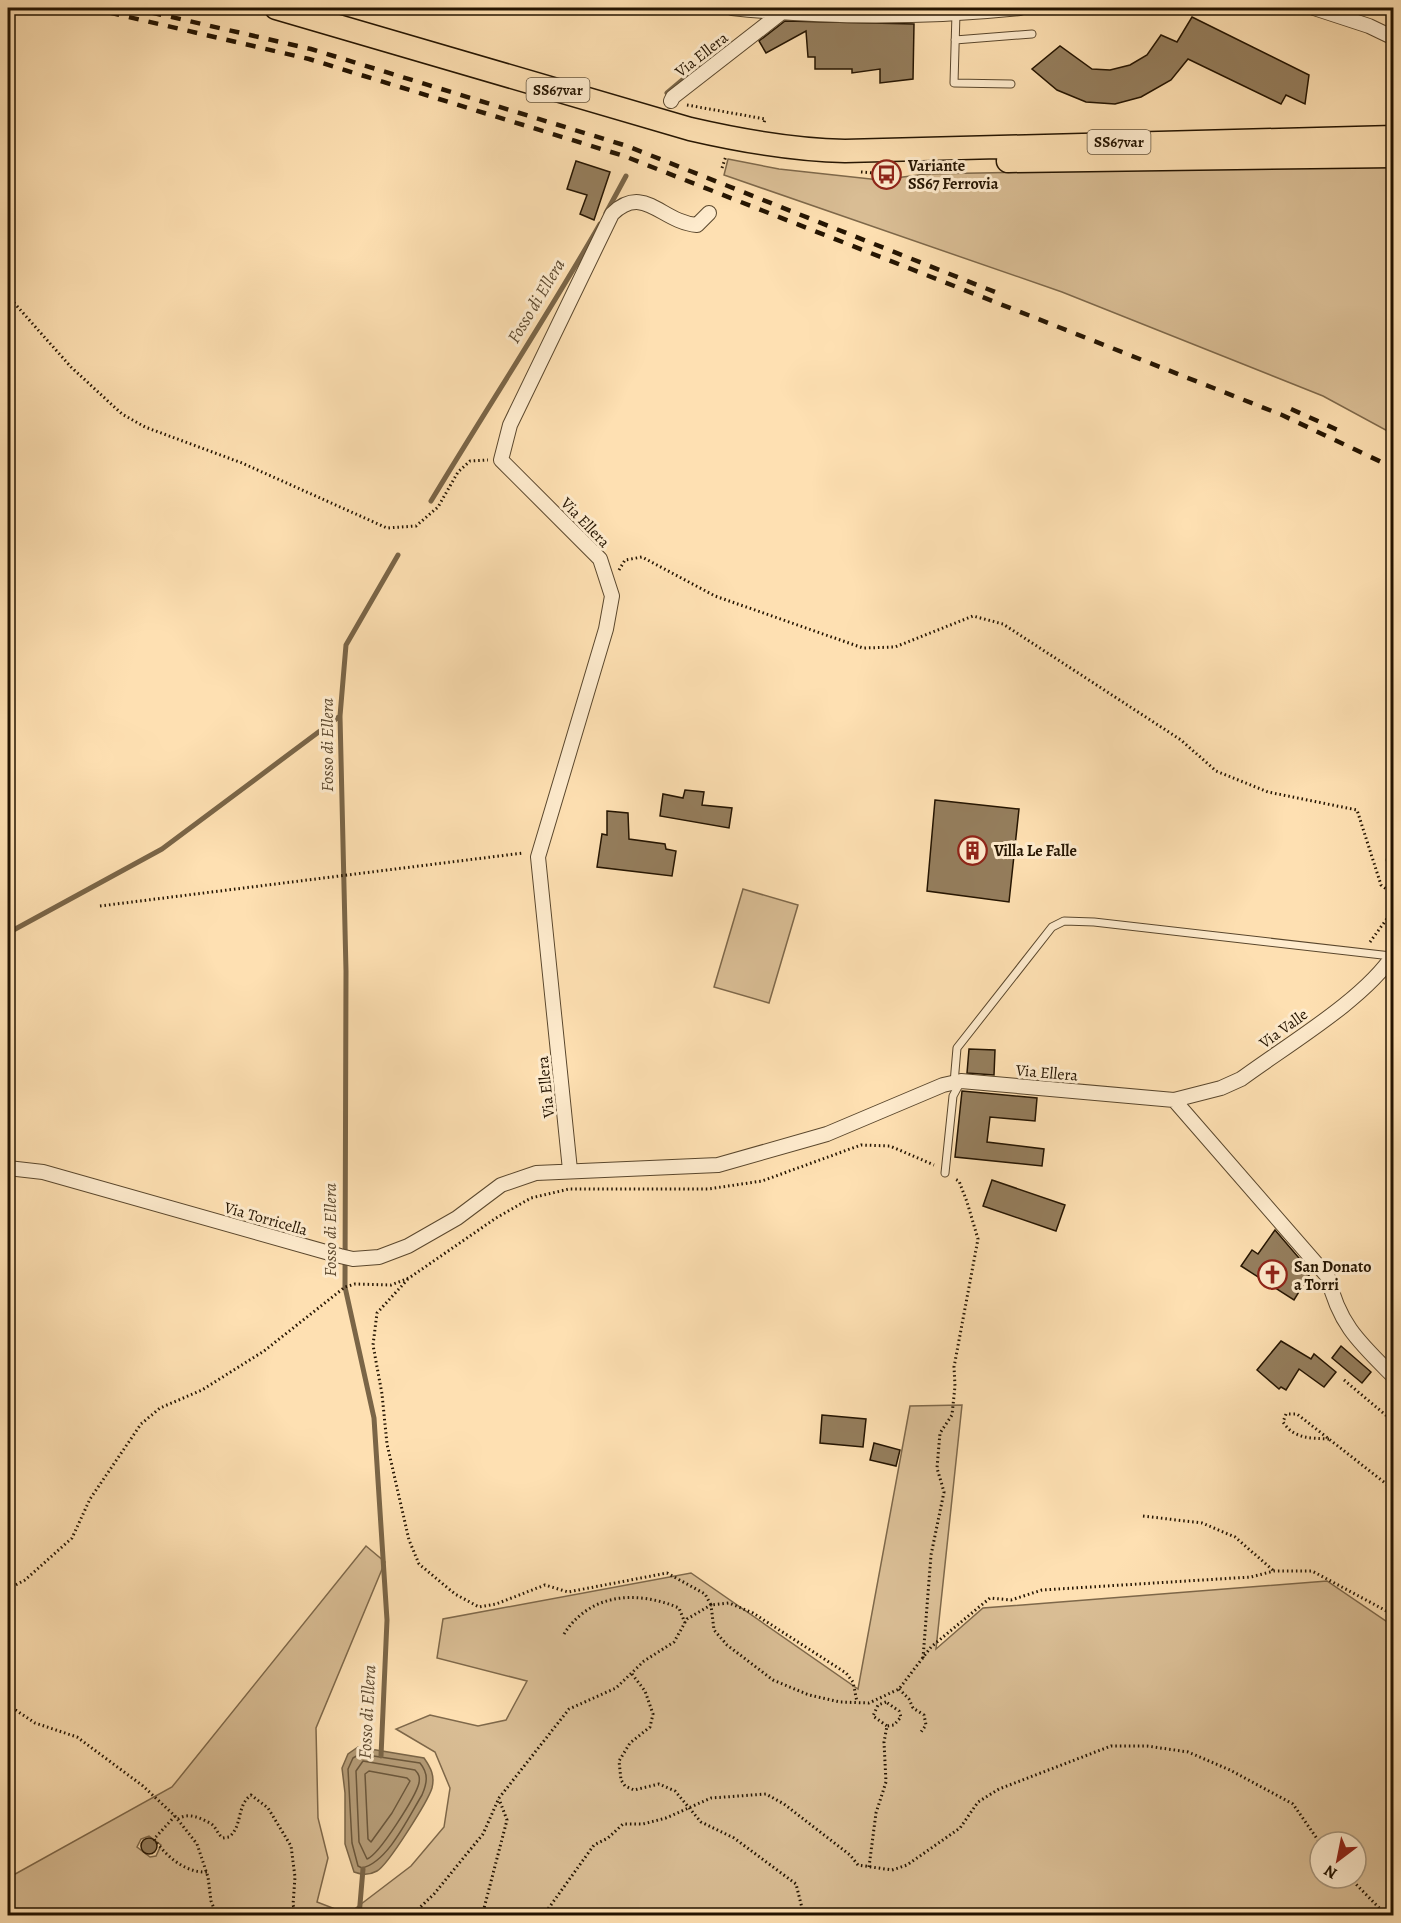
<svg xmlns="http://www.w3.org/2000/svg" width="1401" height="1923" viewBox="0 0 1401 1923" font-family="Alegreya,serif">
<rect width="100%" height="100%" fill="#fee0b2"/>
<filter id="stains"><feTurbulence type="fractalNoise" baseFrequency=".00333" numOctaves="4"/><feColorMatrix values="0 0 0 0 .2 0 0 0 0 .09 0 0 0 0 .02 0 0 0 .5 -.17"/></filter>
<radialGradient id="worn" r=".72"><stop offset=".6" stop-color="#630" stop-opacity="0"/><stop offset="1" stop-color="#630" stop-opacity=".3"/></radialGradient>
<!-- green -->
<path fill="#d9bd94" stroke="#7e684a" stroke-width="1.5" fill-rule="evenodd" d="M728 159 779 169 880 180 926 174 1393 165V434L1323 396 1062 292 724 175Z
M743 889 798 905 769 1003 714 987Z
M962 1405 936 1649 983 1608 1327 1581 1393 1626V1915H8V1878L172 1787 366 1546 385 1562 316 1728 318 1818 328 1858 317 1902 348 1914 411 1866 444 1827 450 1788 435 1752 396 1729 430 1715 478 1726 506 1720 527 1681 437 1658 443 1619 691 1573 858 1689 910 1406ZM149 1836 161 1845 156 1856 150 1857 137 1847 141 1839ZM1320 1842H1356V1878H1320Z"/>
<!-- water -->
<path fill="#b49b76" stroke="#7a6547" stroke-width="1.5" d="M358 1747 424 1758C431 1768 435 1776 432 1788 428 1801 388 1865 377 1871 370 1875 362 1875 354 1872L345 1844V1793L342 1768 348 1754Z"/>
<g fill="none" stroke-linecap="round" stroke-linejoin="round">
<!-- shore -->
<path stroke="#6c583c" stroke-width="1.5" d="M360 1754 420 1763C429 1774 427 1783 422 1795 408 1818 388 1862 362 1868L358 1866 352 1843 348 1769 353 1758Z
M363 1761 415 1770C419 1774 420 1777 419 1783 416 1796 379 1855 367 1859L359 1842 356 1771Z
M369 1771 407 1778 410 1781 392 1813 371 1842 368 1839 365 1774Z"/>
<!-- stream -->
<path stroke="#7a6547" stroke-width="5" d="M667 93 712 55
M606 213 626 176
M431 501C487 408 546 318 600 224
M1388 860 1394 839
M8 933 162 849 340 716
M381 1756 387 1620 374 1418 345 1287 346 971 340 716 346 645 398 555
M359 1916 363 1869"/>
</g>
<!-- building -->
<path fill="#957e5d" stroke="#241401" stroke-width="1.5" d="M1192 17 1309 75 1305 104 1286 95 1281 104 1188 59 1171 80 1141 97 1115 104 1086 102 1057 90 1032 69 1060 46 1092 69 1110 70 1130 65 1147 55 1161 35 1177 42Z
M785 21 914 24 913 79 880 83V69L852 73V69H815V57H808L806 31 766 53 759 41Z
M576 161 610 172 594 220 580 214 587 195 567 189Z
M685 790 704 792 702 805 732 808 729 828 660 816 663 794 683 798Z
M935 800 1019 809 1009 902 927 891Z
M607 811 628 813 629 839 665 844 666 849 676 851 672 876 597 867 602 834 607 835Z
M969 1049 995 1050 994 1075 967 1073Z
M962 1091 1037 1098 1035 1121 990 1117 987 1142 1044 1149 1042 1166 955 1157Z
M992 1180 1065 1205 1056 1231 983 1206Z
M1275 1230 1311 1272 1294 1300 1241 1266 1252 1250 1258 1254Z
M1281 1341 1311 1359 1314 1354 1336 1372 1324 1387 1299 1369 1286 1390 1281 1387 1279 1389 1257 1370Z
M1341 1346 1371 1372 1362 1383 1332 1358Z
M822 1415 866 1419 863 1447 820 1443Z
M874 1443 900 1450 896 1466 870 1460Z
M141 1846a8 8 0 1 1 16 0a8 8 0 1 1-16 0Z"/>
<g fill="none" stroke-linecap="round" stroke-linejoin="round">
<defs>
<path id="service" d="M956 13 954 83 1011 84
M955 40 1032 34
M954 1083 957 1048 1052 927 1064 921 1094 922 1391 956
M945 1173 953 1096 961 1081"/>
<path id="minor" d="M732 8C827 18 925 18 1020 8
M1314 8 1369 26 1394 38
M671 101 673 97 781 13
M1174 1100 1328 1277C1339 1325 1360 1343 1394 1377
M8 1168 43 1172 340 1256 353 1259 379 1257 408 1246 457 1218 501 1185 536 1173 718 1165 827 1134 943 1085 961 1081 1174 1100 1221 1088 1241 1079C1287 1045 1364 1000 1394 954
M570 1170 538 857 606 629 612 596 600 559 501 460 510 425 612 214C644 183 661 222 697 225L709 213"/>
<path id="primary" d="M276 8 690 129C742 141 792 150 845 151L1394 137
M1008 161 1394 156"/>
</defs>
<!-- service casing -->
<use href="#service" stroke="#5a472d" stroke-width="9"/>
<!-- minor casing -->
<use href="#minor" stroke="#5a472d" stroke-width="16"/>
<!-- primary casing -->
<use href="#primary" stroke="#241401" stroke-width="25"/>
<!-- path -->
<path stroke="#241401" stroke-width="3" stroke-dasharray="1.5 3" stroke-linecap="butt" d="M687 105 765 119 764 123
M722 168 726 156
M861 172 887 174
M8 296 71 367 122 414 145 427 242 463 387 528 416 526 438 507 458 472 470 461 488 460
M619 570 625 560 642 557 715 596 863 648 895 647 973 616 1003 624 1181 740 1216 771 1268 792 1357 810 1381 885 1394 895
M100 906 523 853
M1370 942 1394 909
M408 1279 377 1313 373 1345 382 1394 387 1444 409 1540 419 1564 455 1594 479 1607 496 1604 545 1585 568 1592 667 1573 705 1594 711 1605 729 1603 753 1613 846 1673 853 1682 857 1702
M1344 1380 1394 1422
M1329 1439C1310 1438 1294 1439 1283 1422L1286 1414H1297L1394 1490
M1143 1516 1202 1523 1235 1537 1274 1571
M8 1589 25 1580 72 1538 90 1499 141 1424 160 1408 202 1390 264 1351 345 1287 355 1284 391 1285 409 1278 496 1218 531 1198 569 1189H708L762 1181 861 1145 890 1146 934 1165
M564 1634C590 1593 637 1590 679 1608L685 1623
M923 1658 931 1555 944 1492 937 1468 940 1433 952 1415 955 1386 954 1367 978 1239 967 1202 959 1181 955 1179
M632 1674 645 1691 653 1714 650 1727 630 1743 619 1761 621 1780 625 1786 634 1790 659 1784 675 1791 701 1822 734 1838 796 1884 804 1916
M899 1689 909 1699 913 1708 924 1715 926 1725 921 1732
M886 1702 878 1705 873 1716 887 1726
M8 1705 35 1723 77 1737 143 1786 175 1816 197 1844 208 1877 211 1901 217 1916
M175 1816 154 1839C166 1856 185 1873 207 1872
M178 1819C189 1812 200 1818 210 1823 216 1826 217 1834 223 1838L229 1837C243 1826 236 1806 251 1795L268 1808 291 1846 295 1877 293 1905 297 1916
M8 1863 13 1864
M869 1867 876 1813 886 1782 884 1742 887 1726 894 1725 901 1717 899 1711 886 1702
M1350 1878 1387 1916
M411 1916 434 1894 483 1834 499 1798 569 1709 616 1688 644 1661 674 1642 687 1619 711 1605 714 1630 727 1645 773 1680 809 1695 840 1702 869 1703 899 1689 931 1647 990 1598 1011 1600 1042 1590 1251 1577 1274 1571H1312L1394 1615
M482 1916 507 1820 499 1799
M543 1916 594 1845 608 1838 623 1824H643L666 1818 711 1798 766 1794 784 1804 850 1855 858 1865 892 1870 907 1865 960 1828 978 1802 999 1789 1111 1746H1147L1188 1752 1230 1770 1293 1804 1320 1843"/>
<!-- service -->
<use href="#service" stroke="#feebcd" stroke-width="7"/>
<!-- minor -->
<use href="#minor" stroke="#feebcd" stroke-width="14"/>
<!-- primary -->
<use href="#primary" stroke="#fee0b2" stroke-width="22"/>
<!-- rail -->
<path stroke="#241401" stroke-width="4.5" stroke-dasharray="10 10" stroke-linecap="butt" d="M90 8 309 59 624 156 1282 415 1394 468
M132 8 311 49 627 146 995 292
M1291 409 1340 431"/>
</g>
<!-- icons -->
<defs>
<symbol id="bus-ring" viewBox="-11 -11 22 22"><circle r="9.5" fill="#feebcd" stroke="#8f2418" stroke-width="1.5"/><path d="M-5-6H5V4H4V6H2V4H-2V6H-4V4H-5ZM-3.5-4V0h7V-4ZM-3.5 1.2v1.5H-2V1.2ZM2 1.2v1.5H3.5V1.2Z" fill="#8f2418"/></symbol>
<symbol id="building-ring" viewBox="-11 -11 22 22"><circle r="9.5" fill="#feebcd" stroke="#8f2418" stroke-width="1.5"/><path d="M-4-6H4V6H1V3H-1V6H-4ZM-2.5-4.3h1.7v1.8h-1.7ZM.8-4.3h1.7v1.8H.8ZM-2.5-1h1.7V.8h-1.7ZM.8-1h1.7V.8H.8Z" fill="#8f2418"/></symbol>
<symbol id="church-ring" viewBox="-11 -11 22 22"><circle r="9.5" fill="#feebcd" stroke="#8f2418" stroke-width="1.5"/><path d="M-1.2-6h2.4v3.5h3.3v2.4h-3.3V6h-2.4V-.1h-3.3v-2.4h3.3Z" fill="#8f2418"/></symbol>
</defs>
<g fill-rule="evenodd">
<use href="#bus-ring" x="870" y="158" width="33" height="33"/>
<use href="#building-ring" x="956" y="834" width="33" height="33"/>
<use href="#church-ring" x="1256" y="1258" width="33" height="33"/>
</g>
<g text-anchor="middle" stroke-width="6" stroke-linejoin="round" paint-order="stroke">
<!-- shield labels -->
<g fill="#feebcd" stroke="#65543e" stroke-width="1.5">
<rect x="526.5" y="78" width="63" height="24" rx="4.5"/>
<rect x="1087.5" y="130" width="63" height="24" rx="4.5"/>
</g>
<g font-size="15" font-weight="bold" fill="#241401">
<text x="558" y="95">SS67var</text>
<text x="1119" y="147">SS67var</text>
</g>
<!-- street labels -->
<g font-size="16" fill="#241401" stroke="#feebcd">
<text transform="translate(701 54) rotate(-38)" y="6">Via Ellera</text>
<text transform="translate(586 522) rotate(46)" y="6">Via Ellera</text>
<text transform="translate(1283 1028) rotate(-36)" y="6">Via Valle</text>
<text transform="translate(1047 1072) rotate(5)" y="6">Via Ellera</text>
<text transform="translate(545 1087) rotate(-96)" y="6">Via Ellera</text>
<text transform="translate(266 1218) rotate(16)" y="6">Via Torricella</text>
</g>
<!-- poi labels -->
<g font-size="16" font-weight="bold" fill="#241401" stroke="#feebcd" text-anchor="start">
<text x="908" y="171">Variante<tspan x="908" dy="18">SS67 Ferrovia</tspan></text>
<text x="994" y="856">Villa Le Falle</text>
<text x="1294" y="1272">San Donato<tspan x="1294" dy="18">a Torri</tspan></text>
</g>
<!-- water labels -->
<g font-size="18" font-style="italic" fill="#5e4a30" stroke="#feebcd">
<text transform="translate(536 301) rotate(-59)" y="6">Fosso di Ellera</text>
<text transform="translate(327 745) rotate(-90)" y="6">Fosso di Ellera</text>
<text transform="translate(330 1230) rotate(-90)" y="6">Fosso di Ellera</text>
<text transform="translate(367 1712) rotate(-87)" y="6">Fosso di Ellera</text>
</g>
</g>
<!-- margin -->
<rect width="1401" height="1923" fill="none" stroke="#fee0b2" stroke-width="30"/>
<rect x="9" y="9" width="1383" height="1905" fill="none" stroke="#241401" stroke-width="3"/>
<rect x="15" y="15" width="1371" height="1893" fill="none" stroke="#241401" stroke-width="1.5"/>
<!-- north arrow -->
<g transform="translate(1338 1860) rotate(212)"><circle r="28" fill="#feebcd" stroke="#a7957b" stroke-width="1.5"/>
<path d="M0-4.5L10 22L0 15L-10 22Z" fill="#8f2418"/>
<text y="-9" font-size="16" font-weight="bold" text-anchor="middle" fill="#241401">N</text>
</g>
<rect width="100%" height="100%" filter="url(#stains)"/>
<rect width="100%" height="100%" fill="url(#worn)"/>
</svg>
